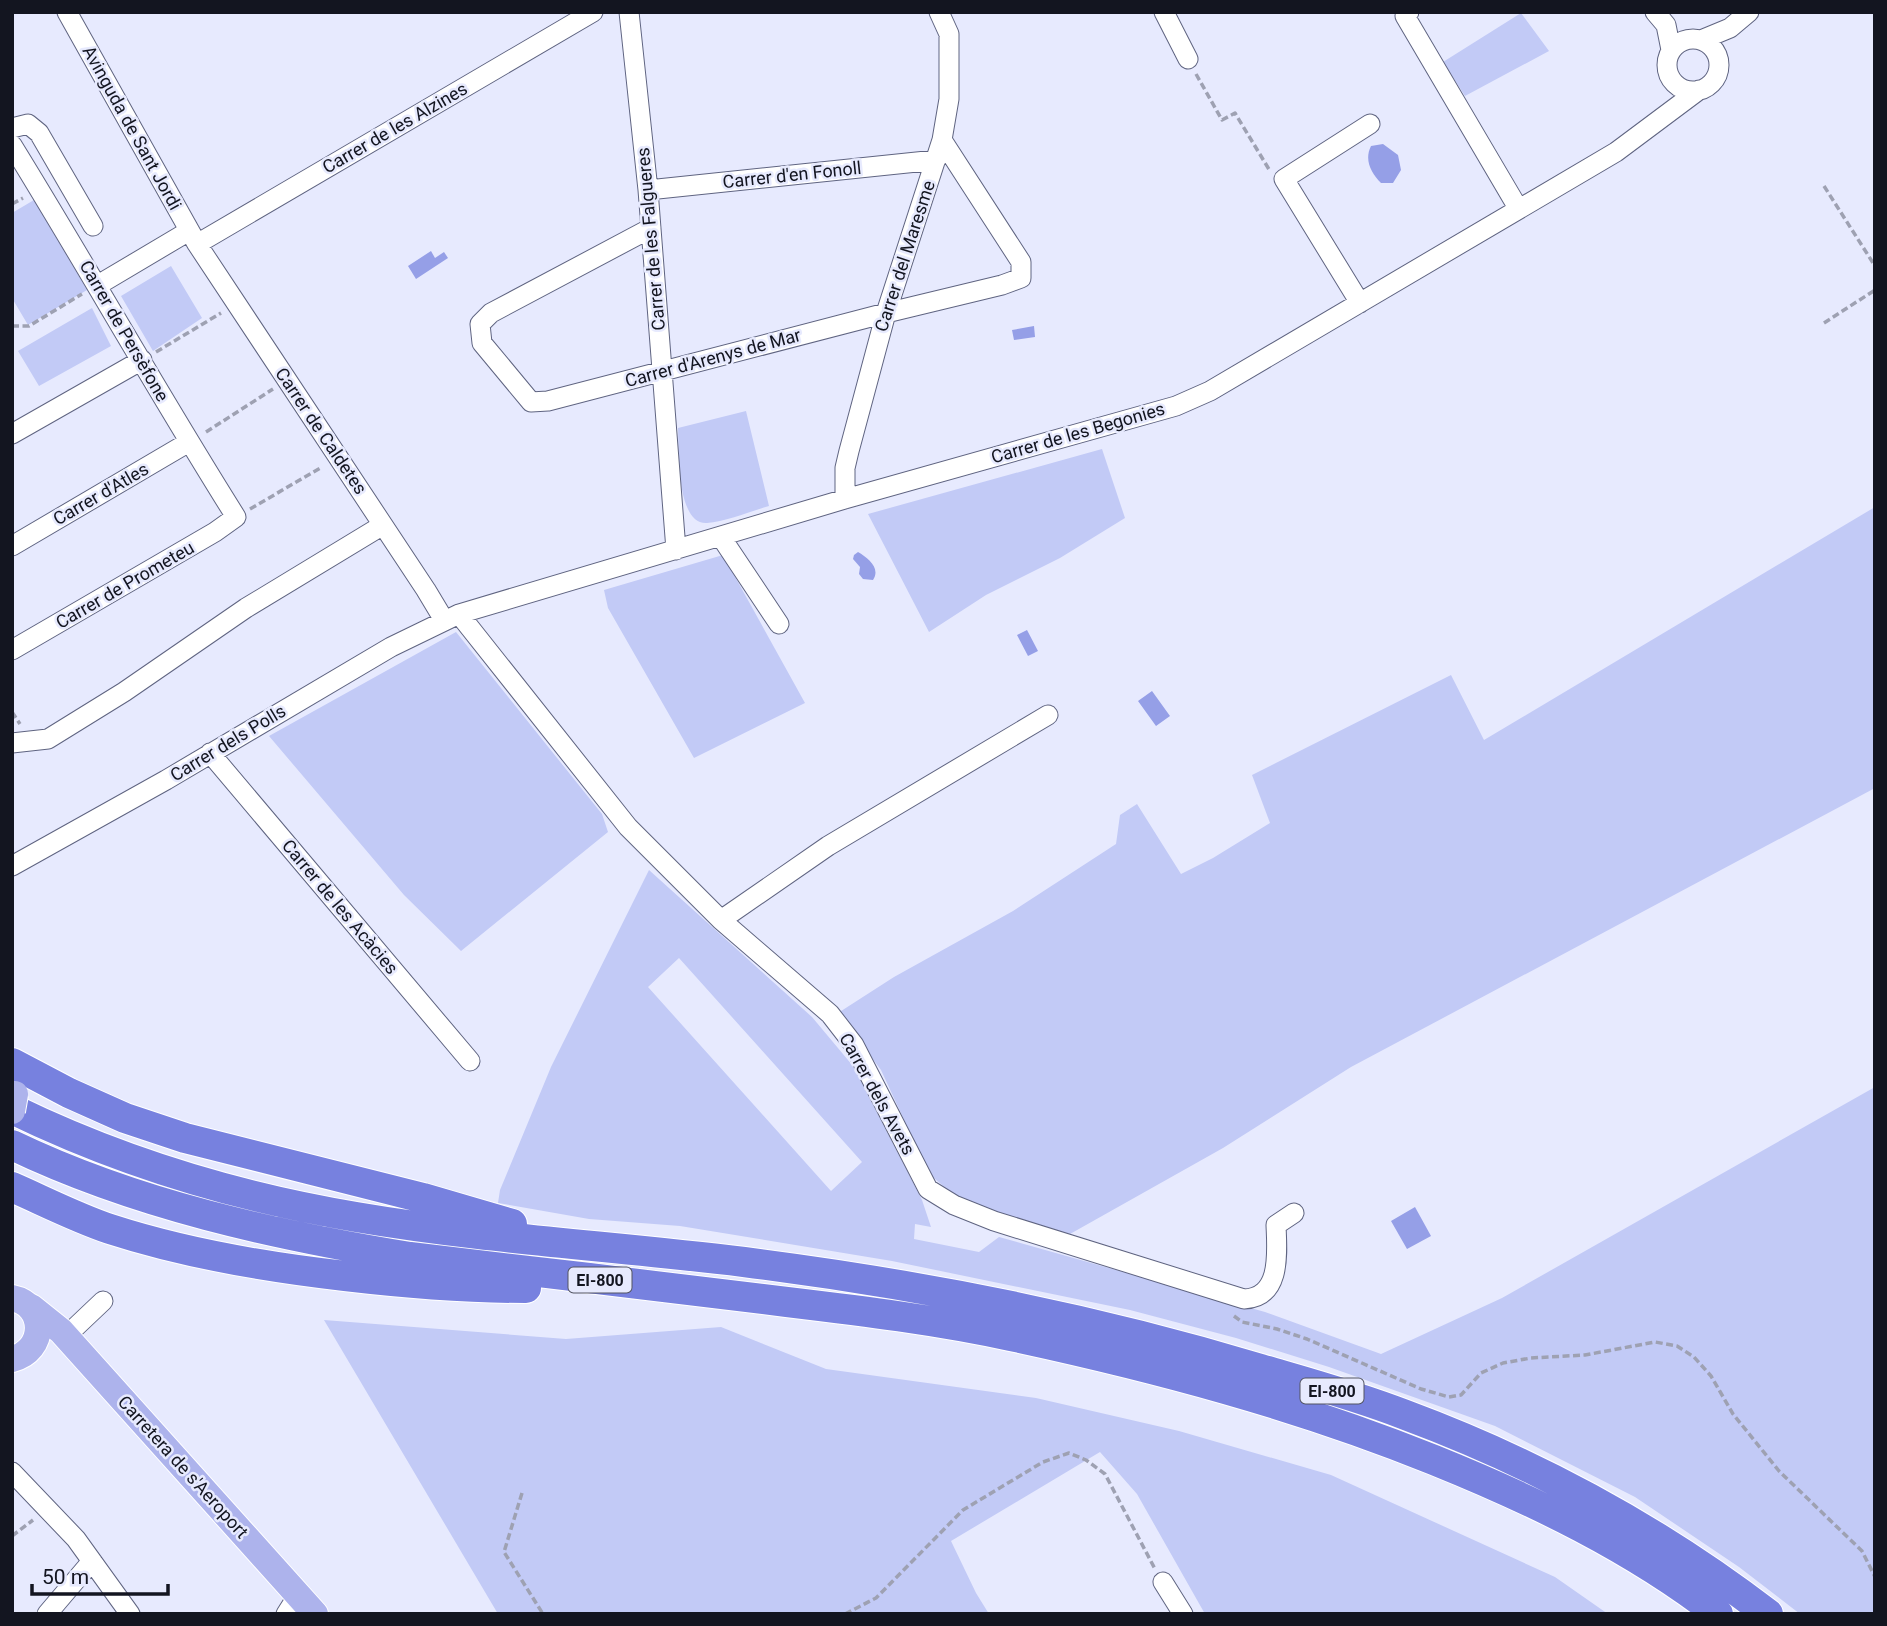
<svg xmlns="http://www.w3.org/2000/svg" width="1887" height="1626" viewBox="0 0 1887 1626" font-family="Roboto,sans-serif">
<rect width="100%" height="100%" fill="#e7eafe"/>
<!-- green -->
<path fill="#c2caf6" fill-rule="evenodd" d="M1521 13 1549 51 1465 96 1443 62Z
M34 200 87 290 28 325 12 298V213Z
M171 266 202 318 153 351 121 296Z
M92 308 111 346 39 386 18 351Z
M746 411 769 506C751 511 725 522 707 523 676 525 679 450 678 428Z
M1102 449 1125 518 1060 558 986 595 929 632 868 514Z
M1875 507V788L1351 1067 1223 1148 1070 1234 1041 1229 954 1195 929 1174 881 1070 838 1013 894 977 1013 911 1116 844 1120 815 1137 804 1181 874 1213 858 1270 823 1252 775 1451 675 1484 740Z
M723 555 805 703 694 758 608 608 604 590Z
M456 632 602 814 608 832 461 951 404 895 269 736Z
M649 870 812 1017 853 1066 922 1200 931 1227 915 1224 914 1239 979 1252 999 1237 1265 1312 1381 1354 1502 1298 1875 1087V1614H1800L1739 1567 1635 1497 1495 1426 1329 1367 1236 1338 1130 1310 892 1261 680 1226 589 1219 498 1203 500 1190 551 1067ZM679 958 862 1162 831 1191 648 987Z
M324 1320 566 1339 721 1327 826 1369 1036 1398 1179 1431 1331 1475 1555 1577 1608 1614H1205L1137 1494 1100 1452 951 1541 976 1593 989 1614H498Z"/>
<!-- water -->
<path fill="#959fe7" d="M1383 144 1398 155 1401 170 1393 183H1381C1371 173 1364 160 1371 146Z
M431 251 435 258 444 252 448 258 416 279 408 266Z
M1034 326 1035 337 1014 340 1012 330Z
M858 552C868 558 881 568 873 580L863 579 859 574 860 567 853 559 854 555Z
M1027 630 1038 651 1028 656 1017 635Z
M1152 691 1170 716 1156 726 1138 701Z
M1415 1207 1431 1236 1407 1249 1391 1221Z"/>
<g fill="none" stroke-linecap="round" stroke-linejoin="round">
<defs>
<path id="minor" d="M67 12 197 244 426 590 444 620
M629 12 648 190 676 550
M1164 12 1188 59
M1409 12 1405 16 1518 208
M1655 12 1666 25 1671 50
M1667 65a26 26 0 1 1 52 0a26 26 0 1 1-52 0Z
M1701 40 1730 28 1749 12
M12 128 28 124 39 133 93 226
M12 145C88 268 159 395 236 517L215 532 12 650
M648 190 936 160
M651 228 491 313 480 324 482 343 531 402 548 401 886 313 1002 285 1021 278V262L942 140
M197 244 593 12
M98 285 189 231
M1360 303 1284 179 1370 124
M12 434 142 360
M845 499V468L849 451 886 313 942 140 949 99V34L939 12
M721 537 779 624
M12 546 189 442
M459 614 628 827 721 920 830 1014 854 1045 928 1189 954 1205 994 1221 1244 1299C1282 1297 1277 1252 1276 1225L1294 1213
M12 743 48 739 124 692 246 608 383 525
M210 753 470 1061
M12 866 166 780 391 647 459 614 845 499 1176 406 1210 391 1616 152 1699 90
M721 920 828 846 1048 715
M65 1337 103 1301
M12 1472 76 1539 130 1614
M1163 1582 1183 1614
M47 1614 92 1561
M286 1614 298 1595"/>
<path id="major" d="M12 1298C47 1305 46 1351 12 1359
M31 1307 61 1331 315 1614"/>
<path id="highway" d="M12 1063 69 1093 125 1118 185 1138 423 1198 512 1224
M12 1109C121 1162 237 1197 356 1217 485 1239 615 1246 744 1262 919 1284 1092 1318 1261 1369 1309 1383 1357 1396 1403 1414 1535 1463 1656 1528 1768 1614
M12 1145C137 1205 275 1235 410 1257 536 1272 661 1286 787 1302 862 1311 937 1320 1011 1336 1155 1367 1298 1405 1434 1460 1533 1500 1633 1548 1718 1614
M12 1187C44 1201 77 1218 110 1229 187 1254 265 1267 345 1276 405 1283 466 1288 526 1288"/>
</defs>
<!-- minor casing -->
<use href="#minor" stroke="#5f6481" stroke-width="21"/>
<!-- major casing -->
<use href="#major" stroke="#fff" stroke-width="28"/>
<!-- highway casing -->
<use href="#highway" stroke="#fff" stroke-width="32"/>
<!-- path -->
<path stroke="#9ea1b2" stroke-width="3.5" stroke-dasharray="7 3.5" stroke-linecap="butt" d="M1196 74 1222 120 1235 113 1270 171
M1824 186 1875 266
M12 204 23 198
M1824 323 1875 290
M12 326H29L82 294
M156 352 221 313
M206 432 273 389
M250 509 322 467
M12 712 20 724
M1234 1316 1242 1322 1277 1329 1307 1339 1421 1389 1449 1397 1461 1395 1481 1373 1503 1363 1531 1358 1585 1355 1655 1342 1677 1346 1694 1357 1711 1376 1733 1414 1779 1471 1862 1551 1875 1577
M522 1493 504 1552 543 1614
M12 1536 33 1520
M845 1614 876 1598 963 1510 1043 1462 1069 1453 1086 1460 1105 1474 1155 1569"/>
<!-- minor -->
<use href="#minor" stroke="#fff" stroke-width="19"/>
<!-- major -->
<use href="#major" stroke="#adb3ec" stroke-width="26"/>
<!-- highway -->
<use href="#highway" stroke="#7781df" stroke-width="30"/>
<defs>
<path id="major-bridge" d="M12 1111 15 1094"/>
</defs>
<!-- major-bridge casing -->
<use href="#major-bridge" stroke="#fff" stroke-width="28" stroke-linecap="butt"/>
<!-- major-bridge -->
<use href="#major-bridge" stroke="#adb3ec" stroke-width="26"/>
</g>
<g text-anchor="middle" stroke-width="5" stroke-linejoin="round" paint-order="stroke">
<!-- shield labels -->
<g fill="#e7eafe" stroke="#535563" stroke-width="2">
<rect x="568.5" y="1267.5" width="63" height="25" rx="5"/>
<rect x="1300.5" y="1378.5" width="63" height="25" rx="5"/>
</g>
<g font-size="16" font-weight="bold" fill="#131520">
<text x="600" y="1286">EI-800</text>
<text x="1332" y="1397">EI-800</text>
</g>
<!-- street labels -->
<g font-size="18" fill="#131520" stroke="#e7eafe">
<text transform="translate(132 128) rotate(61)" y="6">Avinguda de Sant Jordi</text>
<text transform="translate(395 128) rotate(-30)" y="6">Carrer de les Alzines</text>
<text transform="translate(792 175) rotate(-6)" y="6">Carrer d'en Fonoll</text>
<text transform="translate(651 239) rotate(-95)" y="6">Carrer de les Falgueres</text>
<text transform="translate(905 256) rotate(-72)" y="6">Carrer del Maresme</text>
<text transform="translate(124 331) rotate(60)" y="6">Carrer de Persèfone</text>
<text transform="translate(713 358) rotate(-15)" y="6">Carrer d'Arenys de Mar</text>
<text transform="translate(321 431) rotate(56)" y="6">Carrer de Caldetes</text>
<text transform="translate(1078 433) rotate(-16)" y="6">Carrer de les Begonies</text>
<text transform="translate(101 494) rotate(-30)" y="6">Carrer d'Atles</text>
<text transform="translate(125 585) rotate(-30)" y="6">Carrer de Prometeu</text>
<text transform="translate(228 743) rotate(-31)" y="6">Carrer dels Polls</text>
<text transform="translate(340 907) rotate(50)" y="6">Carrer de les Acàcies</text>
<text transform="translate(877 1094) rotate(61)" y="6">Carrer dels Avets</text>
<text transform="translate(183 1467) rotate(48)" y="6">Carretera de s'Aeroport</text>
</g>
</g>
<!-- border -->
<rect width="1887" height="1626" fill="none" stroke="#131520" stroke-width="28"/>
<!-- scale -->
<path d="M32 1584v10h136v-10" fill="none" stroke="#131520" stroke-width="3.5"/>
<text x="42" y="1584" font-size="21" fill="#131520" stroke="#e7eafe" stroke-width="5" paint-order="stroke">50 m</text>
</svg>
